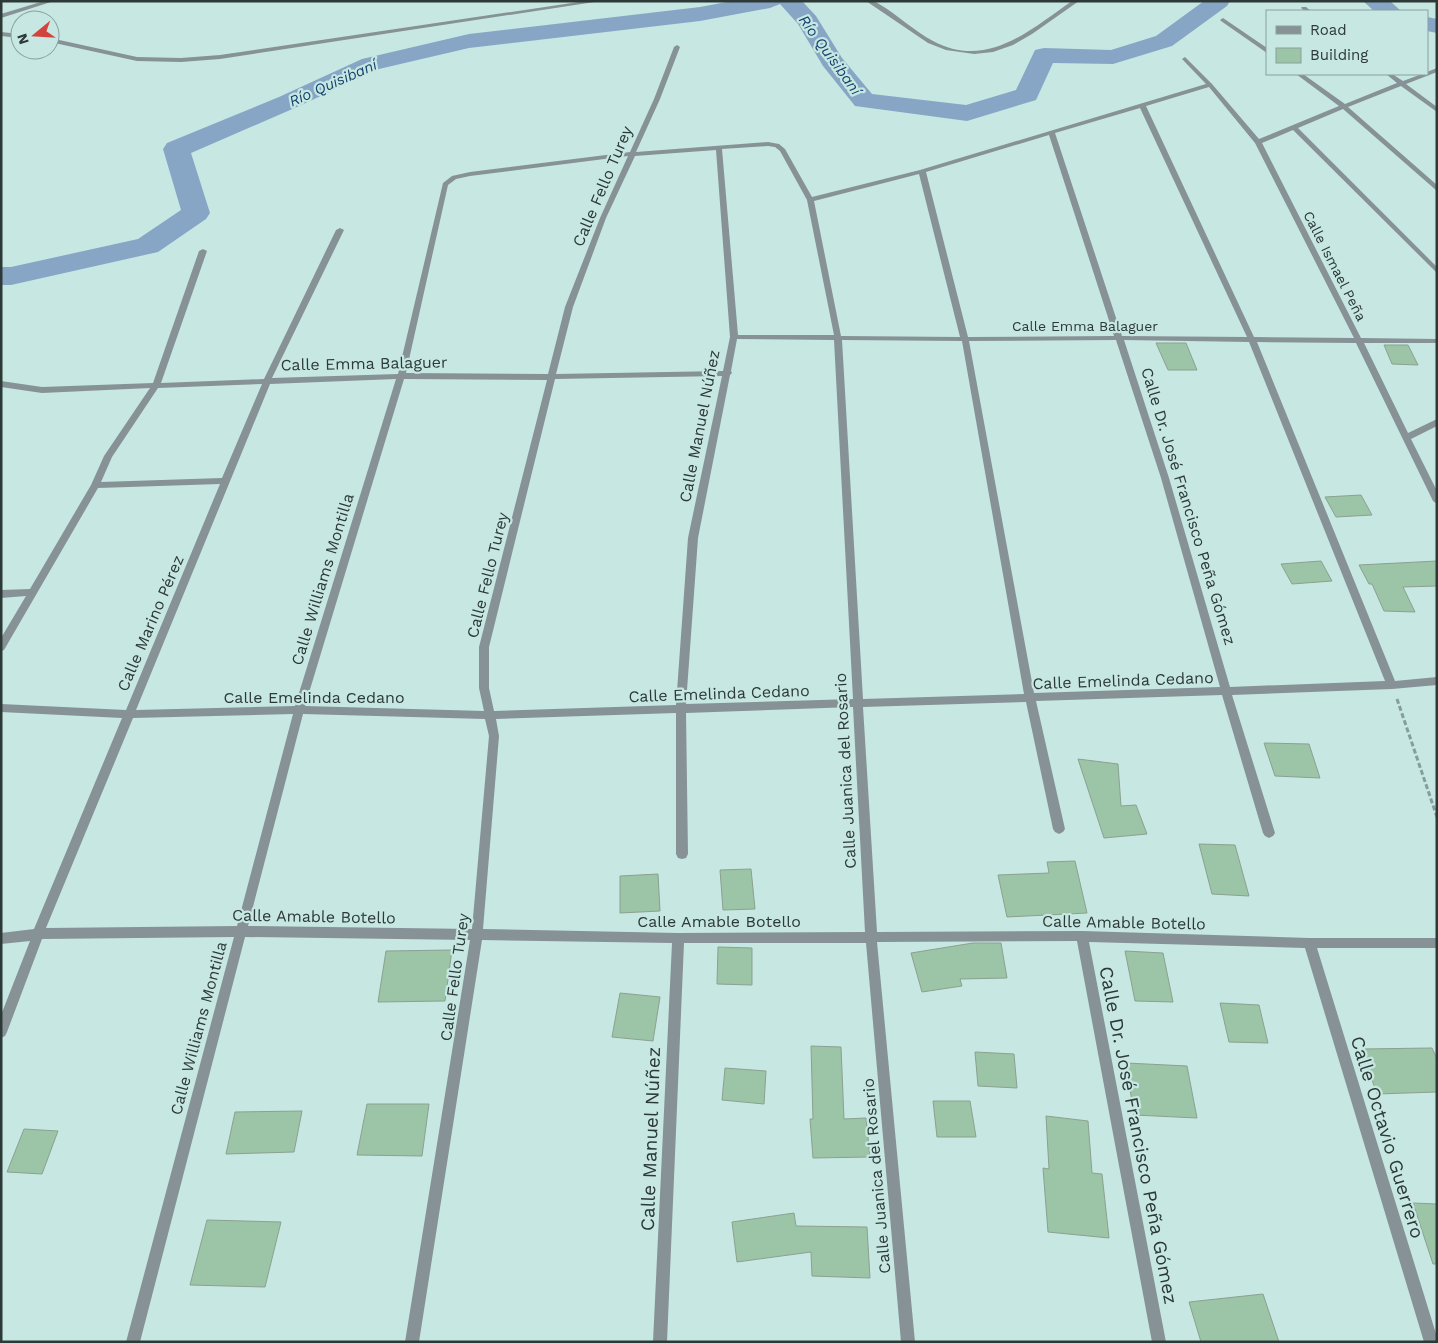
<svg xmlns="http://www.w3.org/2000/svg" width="1438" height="1343" viewBox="0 0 1438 1343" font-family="'Work Sans',sans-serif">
<rect width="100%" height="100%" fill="#c7e7e2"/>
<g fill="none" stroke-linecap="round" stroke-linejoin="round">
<!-- river -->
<path fill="#87a6c6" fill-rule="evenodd" d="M732 1H802L816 16 842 58 872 94 966 105 1016 90 1035 50 1044 48 1111 50 1156 36 1204 1H1230L1227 6 1172 46 1113 64 1053 63 1036 100 967 121 855 106 823 66 798 24 780 4 770 8 700 21 469 48 379 69 297 107 191 153 210 213 206 219 158 252 11 285H1V267H11L138 239 181 210 163 149 167 143 279 97 362 59 469 34 700 7Z
M1363 1H1390L1401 11H1374Z
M1427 17 1437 19V33L1427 31Z"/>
</g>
<!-- building -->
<path fill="#9cc4a7" stroke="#8ba191" d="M1156 343H1186L1197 370H1168Z
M1384 345H1408L1418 365 1392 364Z
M1361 495 1372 515 1336 517 1325 497Z
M1321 561 1332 581 1292 584 1281 564Z
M1437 561V586L1403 587 1415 612 1384 611 1372 584H1369L1359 565Z
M1264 743 1309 744 1320 778 1275 776Z
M1078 759 1118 764 1121 806 1136 805 1147 834 1104 838Z
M1199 844 1235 845 1249 896 1212 894Z
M1075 861 1087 913 1007 917 998 875 1049 873 1047 862Z
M751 869 755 909 723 910 720 870Z
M658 874 660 911 620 913V876Z
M973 943H1001L1007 978 960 979 962 986 922 992 911 953Z
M718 947 752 948V985L717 984Z
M452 950 445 1001 378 1002 386 951Z
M1125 951 1163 953 1173 1002 1135 1001Z
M620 993 660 997 653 1041 612 1037Z
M1220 1003 1259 1005 1268 1043 1229 1042Z
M811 1046 841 1047 844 1119 866 1118 870 1157 813 1158 810 1119H813Z
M1432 1048 1437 1059V1092L1377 1094 1361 1049Z
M975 1052 1014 1054 1017 1088 978 1086Z
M1126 1063 1187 1066 1197 1118 1134 1115Z
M725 1068 766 1071 764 1104 722 1100Z
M933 1101H970L976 1137H937Z
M367 1104H429L422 1156 357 1155Z
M302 1111 294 1152 226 1154 235 1112Z
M1046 1116 1088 1121 1092 1173 1102 1174 1109 1238 1048 1232 1043 1168 1049 1169Z
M24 1129 58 1131 42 1174 7 1172Z
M1413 1203 1437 1204V1264H1433Z
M794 1213 796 1226 867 1227 870 1278 812 1276 811 1252 737 1262 732 1222Z
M207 1220 281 1222 265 1287 190 1285Z
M1263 1294 1279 1342H1201L1189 1302Z"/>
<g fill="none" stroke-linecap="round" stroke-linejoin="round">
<!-- path -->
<path stroke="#869e9a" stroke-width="3" stroke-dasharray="5 2.5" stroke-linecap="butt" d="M1397 699 1437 817"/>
<!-- street -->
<path fill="#869296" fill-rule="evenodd" d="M44 1H54L1 18V14Z
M585 1H601L220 59 181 62 137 61 50 42V38L137 57 181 58 220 55Z
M866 1H874L879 4C898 15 914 31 933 41 987 70 1030 30 1072 1H1079L1032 34 1013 45 993 52 974 54 946 50 928 43Z
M1302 7H1306L1311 11H1305L1301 8Z
M1223 18 1267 48V53L1221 21 1220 20Z
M1 32 20 34V38L1 36Z
M677 45 680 47 660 99 636 152 768 142 779 144 785 149 812 197 920 170 1206 84 1183 60 1182 59 1185 57 1212 84 1259 139 1339 106 1296 74H1303L1345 104 1397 83 1386 74H1392L1403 81 1422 74H1427V72L1437 68V72L1406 84 1437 107V112L1401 86 1348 107 1437 185V191L1343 109 1298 128 1437 267V273L1293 130 1262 143 1361 338 1437 339V343H1364L1408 433 1437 419V426L1411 439 1437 491V504L1433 501 1356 343 1257 342 1395 681 1437 677V685L1392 689 1232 695 1275 833 1273 836 1269 838 1265 836 1263 833 1222 695 1036 701 1065 829 1063 832 1059 834 1055 832 1053 829 1026 702 863 707 877 932 1082 931 1309 938H1437V948H1317L1437 1337V1342H1424L1305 948 1089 942 1166 1342H1152L1077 941 877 942 915 1342H901L866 943H684L667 1342H653L672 943 482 940 419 1342H405L470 940 245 937 140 1342H126L234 937 42 939 7 1032 5 1036 1 1038V1015L30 941 1 944V933L34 929 122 718 1 712V704L126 710 220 484 98 488 4 650 1 651V638L26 596 1 598V590L30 589 91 485 104 456 150 388 42 393 1 387V381L42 387 153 383 199 251 203 249 207 251 161 383 264 379 336 230 340 228 344 230 272 378 398 374 443 183 452 176 470 172 630 152 654 99 674 47ZM1209 87 1255 143 1354 338 1254 337 1146 106ZM1140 108 1247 337 1122 336 1055 133ZM1049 135 1114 336 968 337 926 172ZM768 146 775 147 780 151 807 200 834 335H738L722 149ZM716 150 730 337 723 371 556 374 573 307 606 218 635 156ZM628 156 600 218 565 307 548 374 406 373 448 185 456 179 470 176ZM919 174 960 337 841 336 814 201ZM737 339 834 340 853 699 686 704 698 538 730 375 732 373 731 371ZM842 340 962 341 1024 694 863 699ZM1116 340 1161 478 1220 687 1034 693 969 341ZM1124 340 1249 342 1385 681 1230 687 1169 478ZM722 376 688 538 676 705 494 711 489 688V647L555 379ZM396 379 295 706 136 710 270 384ZM404 379 547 380 479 647V688L484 711 305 706ZM262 384 222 478 101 482 112 457 158 388ZM853 707 865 932 678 933 483 929 499 736 496 719 676 713V854L678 858 682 859 686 858 688 854 686 713ZM293 714 237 926 46 928 133 718ZM303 714 485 719 489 736 472 929 248 926Z"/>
</g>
<g text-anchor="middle" stroke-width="4.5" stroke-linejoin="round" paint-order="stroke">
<!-- far-street labels -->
<g font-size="14" fill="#2c3937" stroke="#c7e7e2">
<text transform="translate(1335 266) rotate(63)" y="5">Calle Ismael Peña</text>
<text x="1085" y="331">Calle Emma Balaguer</text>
</g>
<!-- far-water labels -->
<g font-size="15" font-style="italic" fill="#13426c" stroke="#c7e7e2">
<text transform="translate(830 55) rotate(54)" y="5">Río Quisibaní</text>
<text transform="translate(333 83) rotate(-24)" y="5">Río Quisibaní</text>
</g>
<!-- street labels -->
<g font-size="16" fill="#2c3937" stroke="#c7e7e2">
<text transform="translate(602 186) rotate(-67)" y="6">Calle Fello Turey</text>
<text transform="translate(364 363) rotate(-1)" y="6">Calle Emma Balaguer</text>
<text transform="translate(699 426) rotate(-79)" y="6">Calle Manuel Núñez</text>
<text transform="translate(1189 506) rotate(73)" y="6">Calle Dr. José Francisco Peña Gómez</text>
<text transform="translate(487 575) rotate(-76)" y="6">Calle Fello Turey</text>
<text transform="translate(322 579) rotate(-73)" y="6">Calle Williams Montilla</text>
<text transform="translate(150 623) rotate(-67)" y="6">Calle Marino Pérez</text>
<text transform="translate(1123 680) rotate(-2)" y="6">Calle Emelinda Cedano</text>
<text transform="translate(719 693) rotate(-2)" y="6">Calle Emelinda Cedano</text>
<text x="314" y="703">Calle Emelinda Cedano</text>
<text transform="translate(845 771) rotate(-93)" y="6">Calle Juanica del Rosario</text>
<text transform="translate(314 916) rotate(1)" y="6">Calle Amable Botello</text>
<text x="719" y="927">Calle Amable Botello</text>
<text transform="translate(1124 922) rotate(1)" y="6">Calle Amable Botello</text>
<text transform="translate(454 977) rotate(-82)" y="6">Calle Fello Turey</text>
<text transform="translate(198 1028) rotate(-75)" y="6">Calle Williams Montilla</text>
<text transform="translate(876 1176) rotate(-95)" y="6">Calle Juanica del Rosario</text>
</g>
<!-- near-street labels -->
<g font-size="19" fill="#2c3937" stroke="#c7e7e2">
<text transform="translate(1139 1135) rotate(79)" y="7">Calle Dr. José Francisco Peña Gómez</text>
<text transform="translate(1388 1137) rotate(73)" y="7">Calle Octavio Guerrero</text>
<text transform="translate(650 1139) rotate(-88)" y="7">Calle Manuel Núñez</text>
</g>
</g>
<!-- border -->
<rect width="1438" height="1343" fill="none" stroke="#2c3937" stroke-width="5"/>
<!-- legend -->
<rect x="1266" y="10" width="162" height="65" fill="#c7e7e2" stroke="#89a19e"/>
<rect x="1276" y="26" width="25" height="8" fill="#869296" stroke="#89a19e"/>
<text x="1310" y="35" font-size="15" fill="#2c3937">Road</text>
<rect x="1276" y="48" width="25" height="15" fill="#9cc4a7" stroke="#89a19e"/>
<text x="1310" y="60" font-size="15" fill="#2c3937">Building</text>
<!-- north arrow -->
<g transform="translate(35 35) rotate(252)"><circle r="24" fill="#c7e7e2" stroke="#89a19e"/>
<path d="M0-4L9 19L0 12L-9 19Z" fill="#d2433e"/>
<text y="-8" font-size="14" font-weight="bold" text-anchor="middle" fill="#2c3937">N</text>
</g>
</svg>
